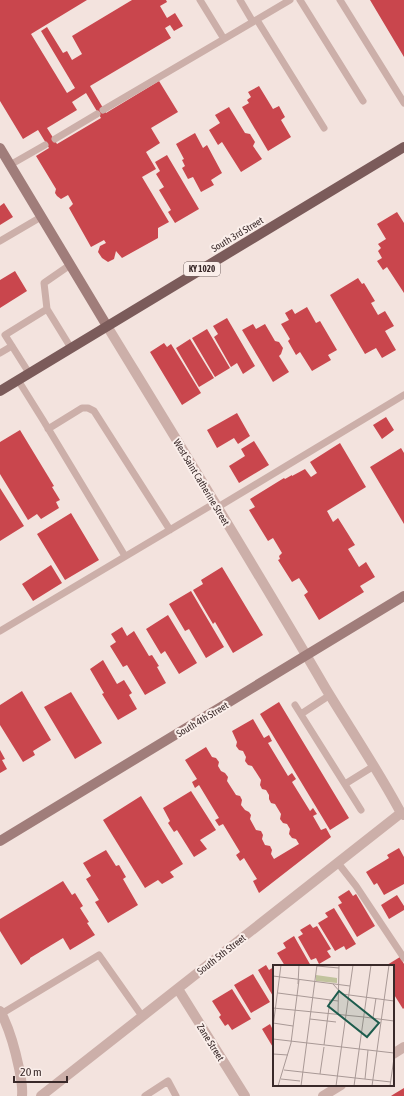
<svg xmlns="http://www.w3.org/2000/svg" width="404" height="1096" viewBox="0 0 404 1096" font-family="'Asap Condensed',sans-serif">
<rect width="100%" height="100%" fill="#f3e3de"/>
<!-- building -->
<path fill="#c9464d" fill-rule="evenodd" d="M0 0H87L31 34 67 93 75 88 41 31 47 27 63 53 67 51 72 60 82 54 72 36 132 0H166L167 2 160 6 167 18 175 13 183 26 174 31 170 25 165 28 171 38 90 86 106 113 159 81 178 112 151 128 160 143 146 152 156 169 142 177 169 222 158 228V238L122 258 116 251 114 259 108 262 102 258 98 252 100 246 106 243 104 240 91 247 69 208 73 204 68 195 61 199 57 196 55 193 56 189 36 156 49 148 38 130 23 139 0 101ZM86 93 101 118 57 144 47 128 77 110 72 102Z
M370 0H404V57Z
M259 86 273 109 279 106 285 117 281 120 291 137 268 151 242 107 249 103 247 100 251 97 248 92Z
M229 107 245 133 250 134 255 142 253 146 262 159 241 172 222 142 218 145 209 130 220 123 215 115Z
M195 133 203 148 207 145 222 173 211 180 214 185 201 192 193 177 188 179 182 168 185 166 182 160 184 159 176 144Z
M167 155 199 209 175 223 168 212 171 210 159 190 164 187 156 174 160 171 155 162Z
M4 203 13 217 0 225V206Z
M397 212 404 223V293L387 267 383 270 377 261 382 258 378 251 381 248 378 244 386 239 377 224Z
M15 271 27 291 0 308V280Z
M358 278 362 284 364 283 375 301 371 303 378 315 385 311 394 326 385 331 396 350 382 358 376 348 365 354 330 295Z
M307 307 316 323 320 321 337 350 328 355 331 360 312 371 300 352 296 355 288 341 290 339 281 324 289 320 285 313 292 309 295 314Z
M227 318 255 366 243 374 237 363 231 367 214 337 218 334 213 326Z
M253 324 256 329 265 324 275 341 279 342 283 348 281 354 279 356 289 372 273 382 242 330Z
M207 329 230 368 215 377 192 338Z
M190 339 214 378 199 387 176 348Z
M164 343 167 347 171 344 201 393 182 405 150 352Z
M237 413 250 436 238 444 234 438 217 448 207 430Z
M386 417 394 430 382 439 373 425Z
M20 430 54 486 52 487 60 500 56 502 59 508 41 519 37 514 28 520 0 474V442Z
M254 441 269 465 239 483 229 466 245 456 241 449Z
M340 443 366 487 327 511 333 522 338 518 355 545 348 549 359 567 366 562 375 577 360 586 364 592 319 620 304 595 308 592 299 578 292 582 278 560 280 559 279 556 282 553 273 538 268 541 249 510 255 507 250 499 284 478 285 479 292 475V476L305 469 311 477 317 473 310 462Z
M401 448 404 453V524L370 467Z
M0 488 24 526 0 541Z
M71 513 99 560 65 580 37 534Z
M51 565 62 583 33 601 22 584Z
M222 567 263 635 233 653 215 622 213 624 193 590 203 584 201 580Z
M191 591 224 647 206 658 189 629 185 631 169 604Z
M168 615 197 663 179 674 165 651 161 654 146 629Z
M122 627 127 636 134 631 149 656 152 655 159 666 157 667 166 683 145 695 127 665 123 667 110 646 116 642 111 634Z
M103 660 117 684 124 680 132 693 129 695 137 709 118 720 102 694 104 693 90 669Z
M22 691 51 740 33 751 35 755 23 762 0 725V705Z
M71 692 102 743 75 759 44 707Z
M279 702 349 818 330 830 260 714Z
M253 719 264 738 269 735 272 741 268 743 288 776 292 773 296 779 292 782 310 811 313 808 317 814 313 816 321 830 326 828 331 837 259 893 253 881 257 879 244 858 240 861 236 855 240 852 223 824 219 826 215 820 219 818 199 785 195 788 192 782 197 779 185 760 206 747 212 757 216 758 219 762 218 766 221 771 225 773 228 777 227 781 236 795 240 796 242 800 241 805 245 810 249 812 251 815 250 819 256 830 261 831 263 835 262 839 265 845 270 846 272 850 271 854 274 859 299 844 296 839 292 838 289 834 290 829 287 824 283 823 280 819 281 814 275 804 271 803 269 799V795L266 790 262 789 260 785 261 780 252 766 248 765 245 761 246 757 243 751 239 750 236 746 237 742 232 731Z
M0 750 5 759 2 760 7 769 0 773Z
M191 791 216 830 200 840 207 849 194 857 177 830 174 832 168 823 170 821 163 808Z
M141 796 183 864 170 872 174 877 162 884 158 880 145 888 103 820Z
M399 848 404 857V884L384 895 377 883 374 885 366 872 389 858 387 855Z
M106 850 116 866 119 865 126 877 123 879 138 905 108 923 95 902 99 900 86 879 91 876 83 863Z
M63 881 72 895 75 893 83 906 80 908 89 922 87 923 95 935 70 950 63 938 30 958V959L21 965 0 931V919Z
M349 890 353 896 356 894 375 926 357 937 338 905 342 903 338 897Z
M397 895 404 906V910L389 919 381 905Z
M334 908 356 944 346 950 344 946 335 951 318 923 328 917 325 913Z
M310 924 313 928 317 926 331 949 327 951 331 957 319 964 316 958 311 960 298 937 303 934 300 930Z
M294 936 311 966H285L277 953 286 948 283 943Z
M400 957 404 964V1008L403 1009 393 993V966H388L387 965Z
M266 965 269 970 274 967V998L258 970Z
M253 974 270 1002 251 1013 234 985Z
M232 989 251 1019 232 1030 228 1024 225 1026 219 1017 221 1015 212 1001Z
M270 1024 273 1030H274V1049L262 1029Z
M404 1088V1096H391L394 1094Z"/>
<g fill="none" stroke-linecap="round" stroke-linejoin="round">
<!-- service -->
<path stroke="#ccafa9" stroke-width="7" d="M200 0 224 39 290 0
M240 0 253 22
M300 0 363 101
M340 0 404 103
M257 20 324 128
M103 110 224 39
M55 139 97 114
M10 165 45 145
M0 241 41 217
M47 309 44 283 70 265
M0 353 12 346
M29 373 5 335 47 309 71 348
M18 380 43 420 125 556
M48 429 82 408H88L94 411 170 530
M218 507 404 395
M0 631 215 503
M295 705 361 810
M301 714 330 695
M345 784 374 766
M338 863 356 886 404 958
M1 1014 99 955 142 1016
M145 1096 168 1081 176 1096"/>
<!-- minor -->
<path stroke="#ccafa9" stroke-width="10" d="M178 989 245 1096
M393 1054 404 1047
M41 1096 401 813
M323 1096 341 1085"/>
<!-- tertiary -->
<path stroke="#ccafa9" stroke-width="10" d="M107 326C181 447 255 567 326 689 351 730 378 770 401 813L404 815
M0 1011C10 1029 15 1049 19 1068 21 1078 23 1086 22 1096"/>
<!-- secondary -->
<path stroke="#a07d7a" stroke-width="10" d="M0 148 107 326
M0 841 404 596"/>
<!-- primary -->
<path stroke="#7b5b5a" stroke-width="10" d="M0 391 404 147"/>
</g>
<g text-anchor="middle" stroke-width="4" stroke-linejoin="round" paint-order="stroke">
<!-- shield labels -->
<rect fill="#faeeea" stroke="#736463" stroke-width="1" x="184" y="262" width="36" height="14" rx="3"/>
<g font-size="9" font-weight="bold" fill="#392929">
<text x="202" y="272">KY 1020</text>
</g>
<!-- street labels -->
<g font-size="10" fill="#392929" stroke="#faeeea">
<text transform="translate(237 234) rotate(-31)" y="4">South 3rd Street</text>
<text transform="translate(202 482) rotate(59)" y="4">West Saint Catherine Street</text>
<text transform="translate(202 719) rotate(-31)" y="4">South 4th Street</text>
<text transform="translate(221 954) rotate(-38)" y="4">South 5th Street</text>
<text transform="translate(211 1042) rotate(58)" y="4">Zane Street</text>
</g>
</g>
<!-- overview -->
<g transform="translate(273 965)">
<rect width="121" height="121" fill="#f3e3de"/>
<path d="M43 10 64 13V18L43 16Z" fill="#c1c39d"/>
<path fill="none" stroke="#a99996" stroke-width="1" d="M44 1 66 3M0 11 77 21M25 19 26 0M60 19 69 29 121 36M5 28 65 36M0 43 91 52M65 49 66 0M91 52 121 56M100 53 103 33M37 54 63 57M0 58 20 61M0 62 8 0M0 74 121 88M51 80 57 35M0 89 15 90M11 105 118 117M47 109 51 82M8 114 27 116M92 114 95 85M5 121 18 78 26 15M28 121 44 0M63 121 80 0M81 121 98 0M99 121 116 0M117 121 121 93"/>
<path fill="#1d5c4d" fill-opacity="0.15" stroke="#1d5c4d" stroke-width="2" d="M66 26 106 58 94 72 55 41Z"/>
<rect width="121" height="121" fill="none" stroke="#392929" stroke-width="2"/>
</g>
<!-- scale -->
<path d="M14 1076v6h53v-6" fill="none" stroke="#392929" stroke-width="2"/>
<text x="20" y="1076" font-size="12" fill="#392929" stroke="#faeeea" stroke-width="3" paint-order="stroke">20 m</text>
</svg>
